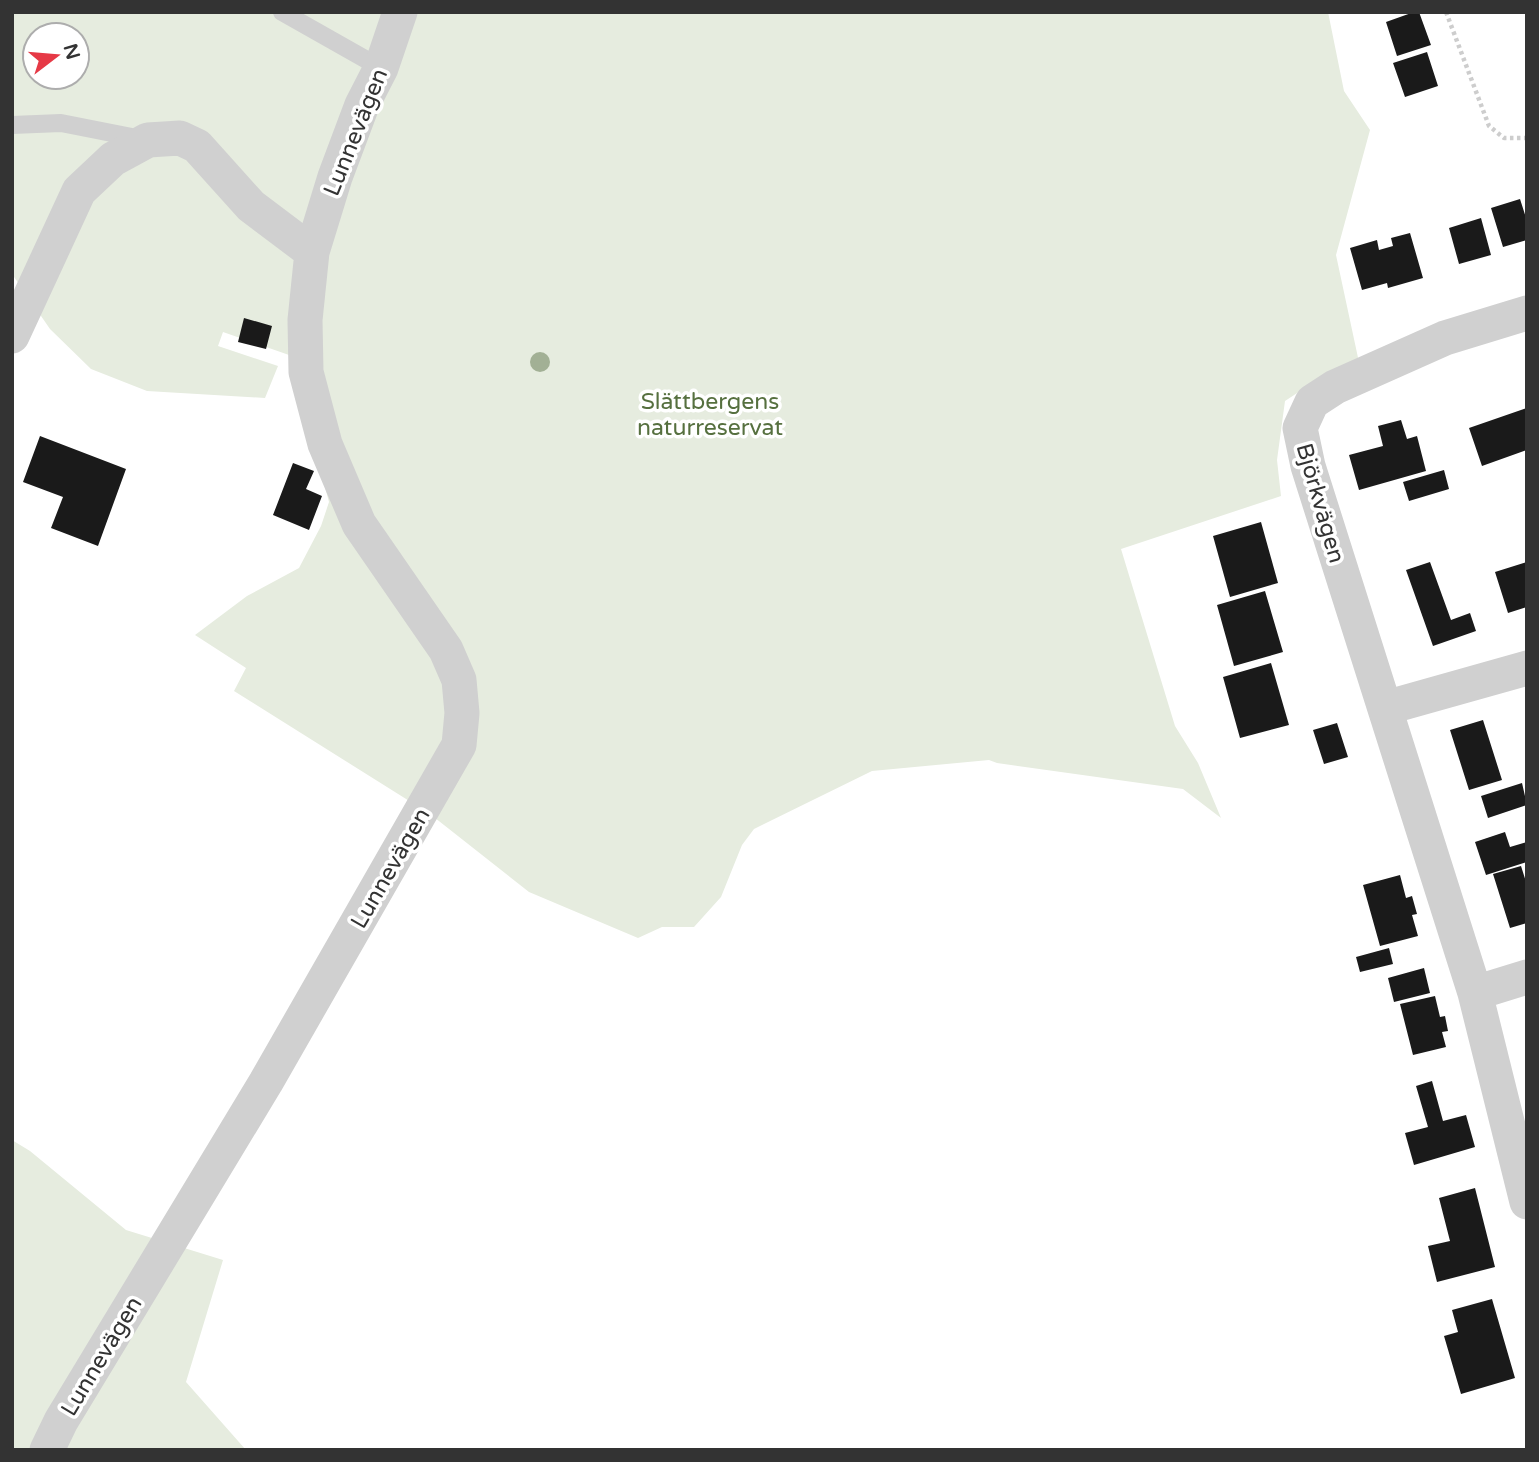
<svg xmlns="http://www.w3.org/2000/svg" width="1539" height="1462" viewBox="0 0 1539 1462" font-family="'Varela Round',sans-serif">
<rect width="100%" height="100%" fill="#fff"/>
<!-- green -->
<path fill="#e6ecdf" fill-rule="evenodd" d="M12 12H1328L1344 91 1370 130 1336 255 1360 367 1323 376 1285 401 1277 460 1281 496 1121 549 1175 726 1198 763 1221 818 1183 789 997 763 989 760 872 771 754 829 742 845 721 897 694 927H662L638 938 529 892 430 814 234 691 246 668 195 635 247 596 299 568 321 526 329 502 289 355 223 332 218 346 278 366 265 398 147 391 91 369 50 329 12 274ZM35 35H77V77H35Z
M12 1140 30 1151 126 1230 223 1260 186 1382 246 1450H12Z"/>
<!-- building -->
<path fill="#1a1a1a" d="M1414 12H1419L1431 45 1397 56 1386 22Z
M1427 52 1438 86 1405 97 1393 63Z
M1520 199 1527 221V240L1503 247 1491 208Z
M1481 218 1491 255 1459 264 1449 228Z
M1410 233 1423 278 1388 288 1387 283 1362 290 1350 248 1377 240 1379 250 1393 246 1391 238Z
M244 318 272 326 266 349 238 342Z
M1527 408V450L1482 466 1469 428Z
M1401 420 1407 439 1417 436 1426 471 1359 490 1349 455 1383 446 1378 426Z
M40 436 126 469 98 546 51 528 63 497 23 482Z
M293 463 314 471 306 489 322 496 309 530 273 515Z
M1444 470 1449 489 1409 501 1403 482Z
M1261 522 1278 583 1230 597 1213 536Z
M1430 562 1451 620 1470 613 1476 631 1433 646 1406 570Z
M1527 562V607L1508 613 1495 572Z
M1265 591 1283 652 1234 666 1217 605Z
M1271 663 1289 725 1240 738 1223 677Z
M1483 720 1502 780 1469 790 1450 730Z
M1337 723 1348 757 1324 764 1313 730Z
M1522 783 1527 805 1488 818 1481 796Z
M1505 832 1510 847 1527 842V862L1486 875 1475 842Z
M1521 866 1527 885V923L1510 928 1493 874Z
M1400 875 1406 898 1412 896 1417 914 1412 915 1418 936 1380 946 1363 885Z
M1389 948 1393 964 1360 972 1356 957Z
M1424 968 1430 993 1394 1002 1388 978Z
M1435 996 1440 1017 1445 1016 1448 1031 1442 1032 1446 1047 1413 1055 1400 1004Z
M1432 1081 1443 1121 1466 1115 1475 1147 1414 1165 1405 1133 1428 1127 1416 1086Z
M1475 1188 1495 1267 1437 1282 1428 1246 1450 1241 1439 1198Z
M1492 1299 1515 1378 1461 1394 1444 1336 1458 1332 1452 1310Z"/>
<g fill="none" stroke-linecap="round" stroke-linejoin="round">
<!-- path -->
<path stroke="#cdcdcd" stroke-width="4.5" stroke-dasharray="3.5 3.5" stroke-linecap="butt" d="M1446 12 1489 126 1504 138H1527"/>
<!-- lane -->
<path stroke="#d0d0d0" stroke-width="18" d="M282 12 381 68
M12 125 61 123 142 139"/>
<!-- street -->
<path stroke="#d0d0d0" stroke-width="35" d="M1527 313 1445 338 1335 387 1312 402 1300 428 1308 466 1475 993 1527 1202
M12 336 79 191 113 159 148 140 180 138 197 146 251 206 312 252
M1385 708 1527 668
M1475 993 1527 977
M47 1450 61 1421 266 1082 459 745 462 713 459 680 446 650 359 524 325 444 306 372 305 320 312 252 335 177 362 105 381 68 400 12"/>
</g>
<!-- trees -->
<circle fill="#a2b095" cx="540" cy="362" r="10"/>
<g text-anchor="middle" stroke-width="7" stroke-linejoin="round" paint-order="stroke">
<!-- street labels -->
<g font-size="23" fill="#333" stroke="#fff">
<text transform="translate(355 132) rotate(-68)" y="8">Lunnevägen</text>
<text transform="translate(1321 503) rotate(74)" y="8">Björkvägen</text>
<text transform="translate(390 868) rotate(-60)" y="8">Lunnevägen</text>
<text transform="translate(101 1356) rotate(-59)" y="8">Lunnevägen</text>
</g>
<!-- park labels -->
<g font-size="23" fill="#56703f" stroke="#fff">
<text x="710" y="409">Slättbergens<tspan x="710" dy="26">naturreservat</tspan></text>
</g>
</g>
<!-- border -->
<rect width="1539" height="1462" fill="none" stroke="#333333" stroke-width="28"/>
<!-- north arrow -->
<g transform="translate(56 56) rotate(74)"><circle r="33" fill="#ffffff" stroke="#adadad" stroke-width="2"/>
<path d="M0-5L12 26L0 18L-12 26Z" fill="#e63946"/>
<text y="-10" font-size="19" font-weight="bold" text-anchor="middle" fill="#333333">N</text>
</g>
</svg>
